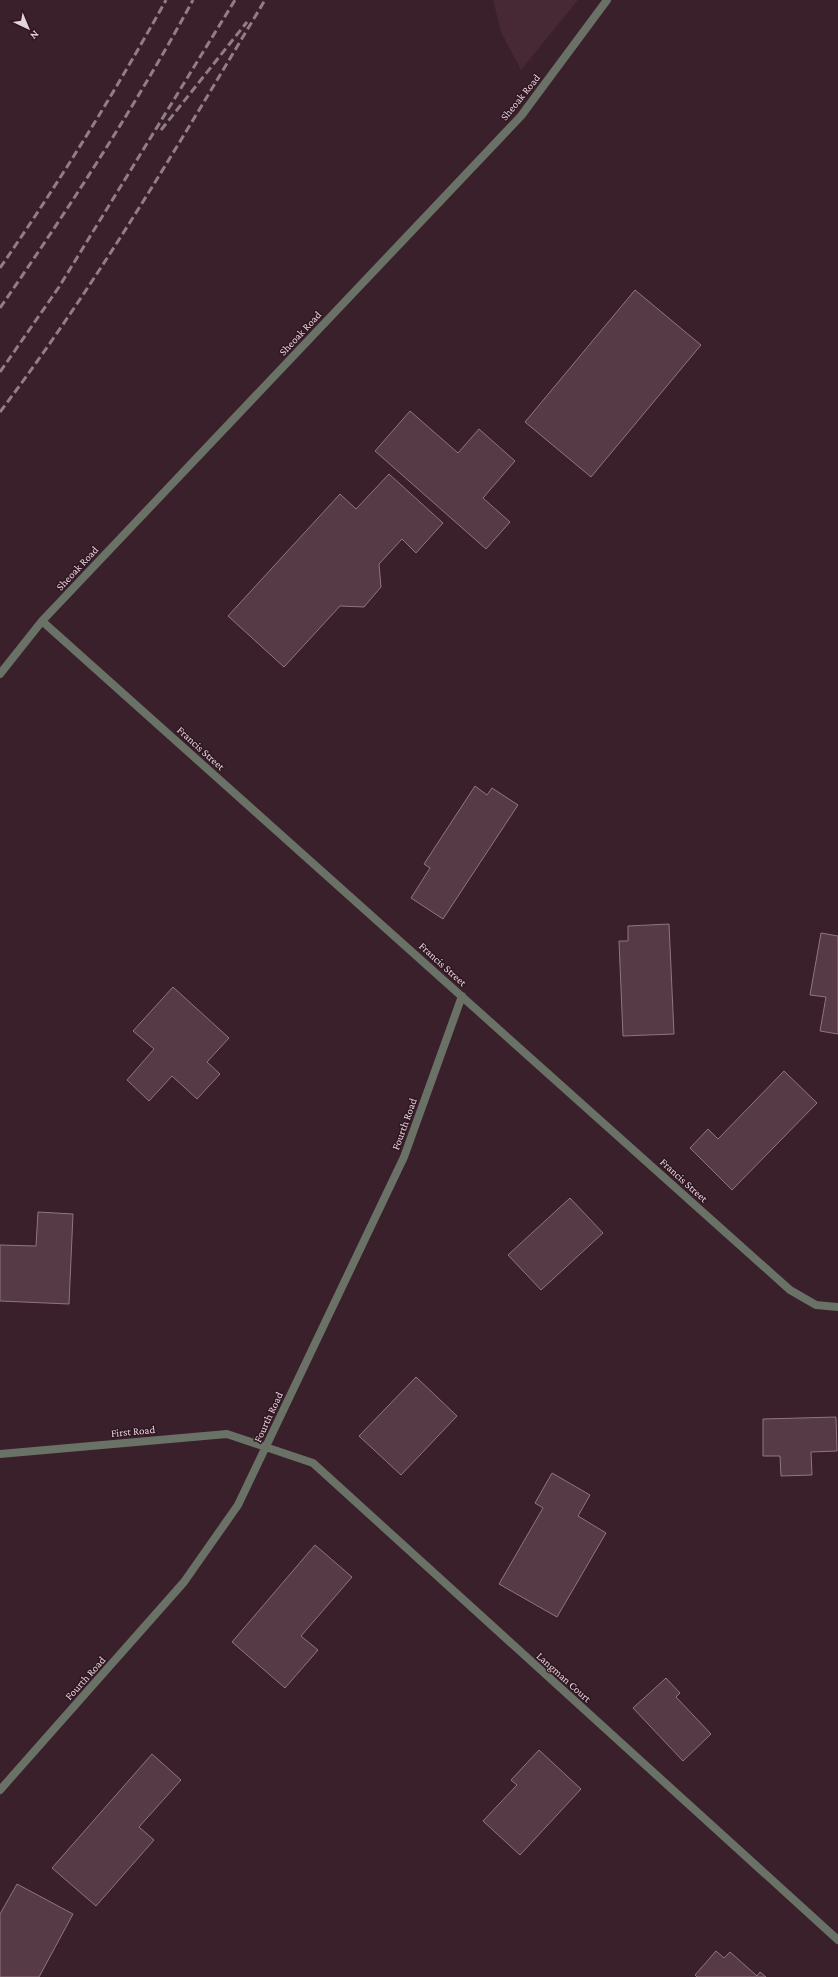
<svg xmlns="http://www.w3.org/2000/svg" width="838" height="1977" viewBox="0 0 838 1977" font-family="'Crimson Pro',serif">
<rect width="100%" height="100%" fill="#39202b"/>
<!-- built -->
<path fill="#472835" d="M493 0H578L521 70 501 32Z"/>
<!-- building -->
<path fill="#563b46" stroke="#937481" d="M635 290 701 345 591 477 525 422Z
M410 411 458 453 479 429 515 461 483 498 510 522 486 549 375 451Z
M389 474 443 523 416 553 402 539 379 564 381 587 364 607 340 606 284 667 228 616 340 494 356 509Z
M475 786 487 795 492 788 518 805 443 919 411 898 430 868 424 864Z
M669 924 674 1034 623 1036 619 941H628V926Z
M821 933 838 936V1034L820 1031 826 997 810 995Z
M173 987 229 1038 207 1062 220 1074 197 1099 172 1076 149 1101 127 1080 154 1049 133 1031Z
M784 1071 817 1103 732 1190 690 1148 708 1129 718 1139Z
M570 1198 603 1233 541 1290 508 1255Z
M38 1212 73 1214 69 1304 0 1301V1245L36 1246Z
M416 1377 457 1416 401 1475 359 1436Z
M836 1417 837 1451 811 1452 812 1475 781 1476 780 1456H763V1419Z
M552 1473 590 1495 578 1516 606 1533 557 1617 499 1584 543 1508 535 1503Z
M315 1545 352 1577 301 1636 318 1650 285 1688 232 1642Z
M666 1678 680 1693 676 1697 711 1734 683 1761 633 1708Z
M539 1750 581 1789 520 1855 483 1821 517 1785 511 1780Z
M152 1754 181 1780 139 1827 154 1840 96 1906 52 1868Z
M17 1884 73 1914 39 1977H0V1914Z
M716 1951 724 1958 730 1952 757 1976 760 1972 766 1977H697L695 1975Z"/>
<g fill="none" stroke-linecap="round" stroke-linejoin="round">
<!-- street -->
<path stroke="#6a7166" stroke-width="8" d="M42 621 790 1290 816 1305 838 1307
M0 674 42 621 521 116 607 0
M0 1454 227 1434 313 1463 838 1940
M0 1790 184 1582 238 1505 404 1157 462 996"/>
<!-- rail -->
<path stroke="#927c85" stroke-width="3" stroke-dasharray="8 4" stroke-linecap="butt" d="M161 130 247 22
M0 268C60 181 115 92 166 0
M0 308C69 208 135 107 193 0
M0 372 59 287 235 0
M0 412C99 281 181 140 265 0"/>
</g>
<g text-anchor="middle" stroke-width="3" stroke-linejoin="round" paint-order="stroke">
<!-- street labels -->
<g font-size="11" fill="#e5d3da" stroke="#2f1621">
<text transform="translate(520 97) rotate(-51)" y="4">Sheoak Road</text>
<text transform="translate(300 333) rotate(-47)" y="4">Sheoak Road</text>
<text transform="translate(77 568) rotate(-47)" y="4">Sheoak Road</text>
<text transform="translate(201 748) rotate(42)" y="4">Francis Street</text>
<text transform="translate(443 964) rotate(42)" y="4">Francis Street</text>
<text transform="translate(404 1124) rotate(-70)" y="4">Fourth Road</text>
<text transform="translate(684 1180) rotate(42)" y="4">Francis Street</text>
<text transform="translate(268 1417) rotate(-65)" y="4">Fourth Road</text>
<text transform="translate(133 1431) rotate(-5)" y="4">First Road</text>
<text transform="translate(564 1677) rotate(42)" y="4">Langman Court</text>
<text transform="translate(85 1678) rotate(-48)" y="4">Fourth Road</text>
</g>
</g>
<!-- north arrow -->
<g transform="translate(28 28) rotate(136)" stroke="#2f1621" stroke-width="3" paint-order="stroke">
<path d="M0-3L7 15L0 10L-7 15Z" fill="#e5d3da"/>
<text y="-6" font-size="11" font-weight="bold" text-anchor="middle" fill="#e5d3da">N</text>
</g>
</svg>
